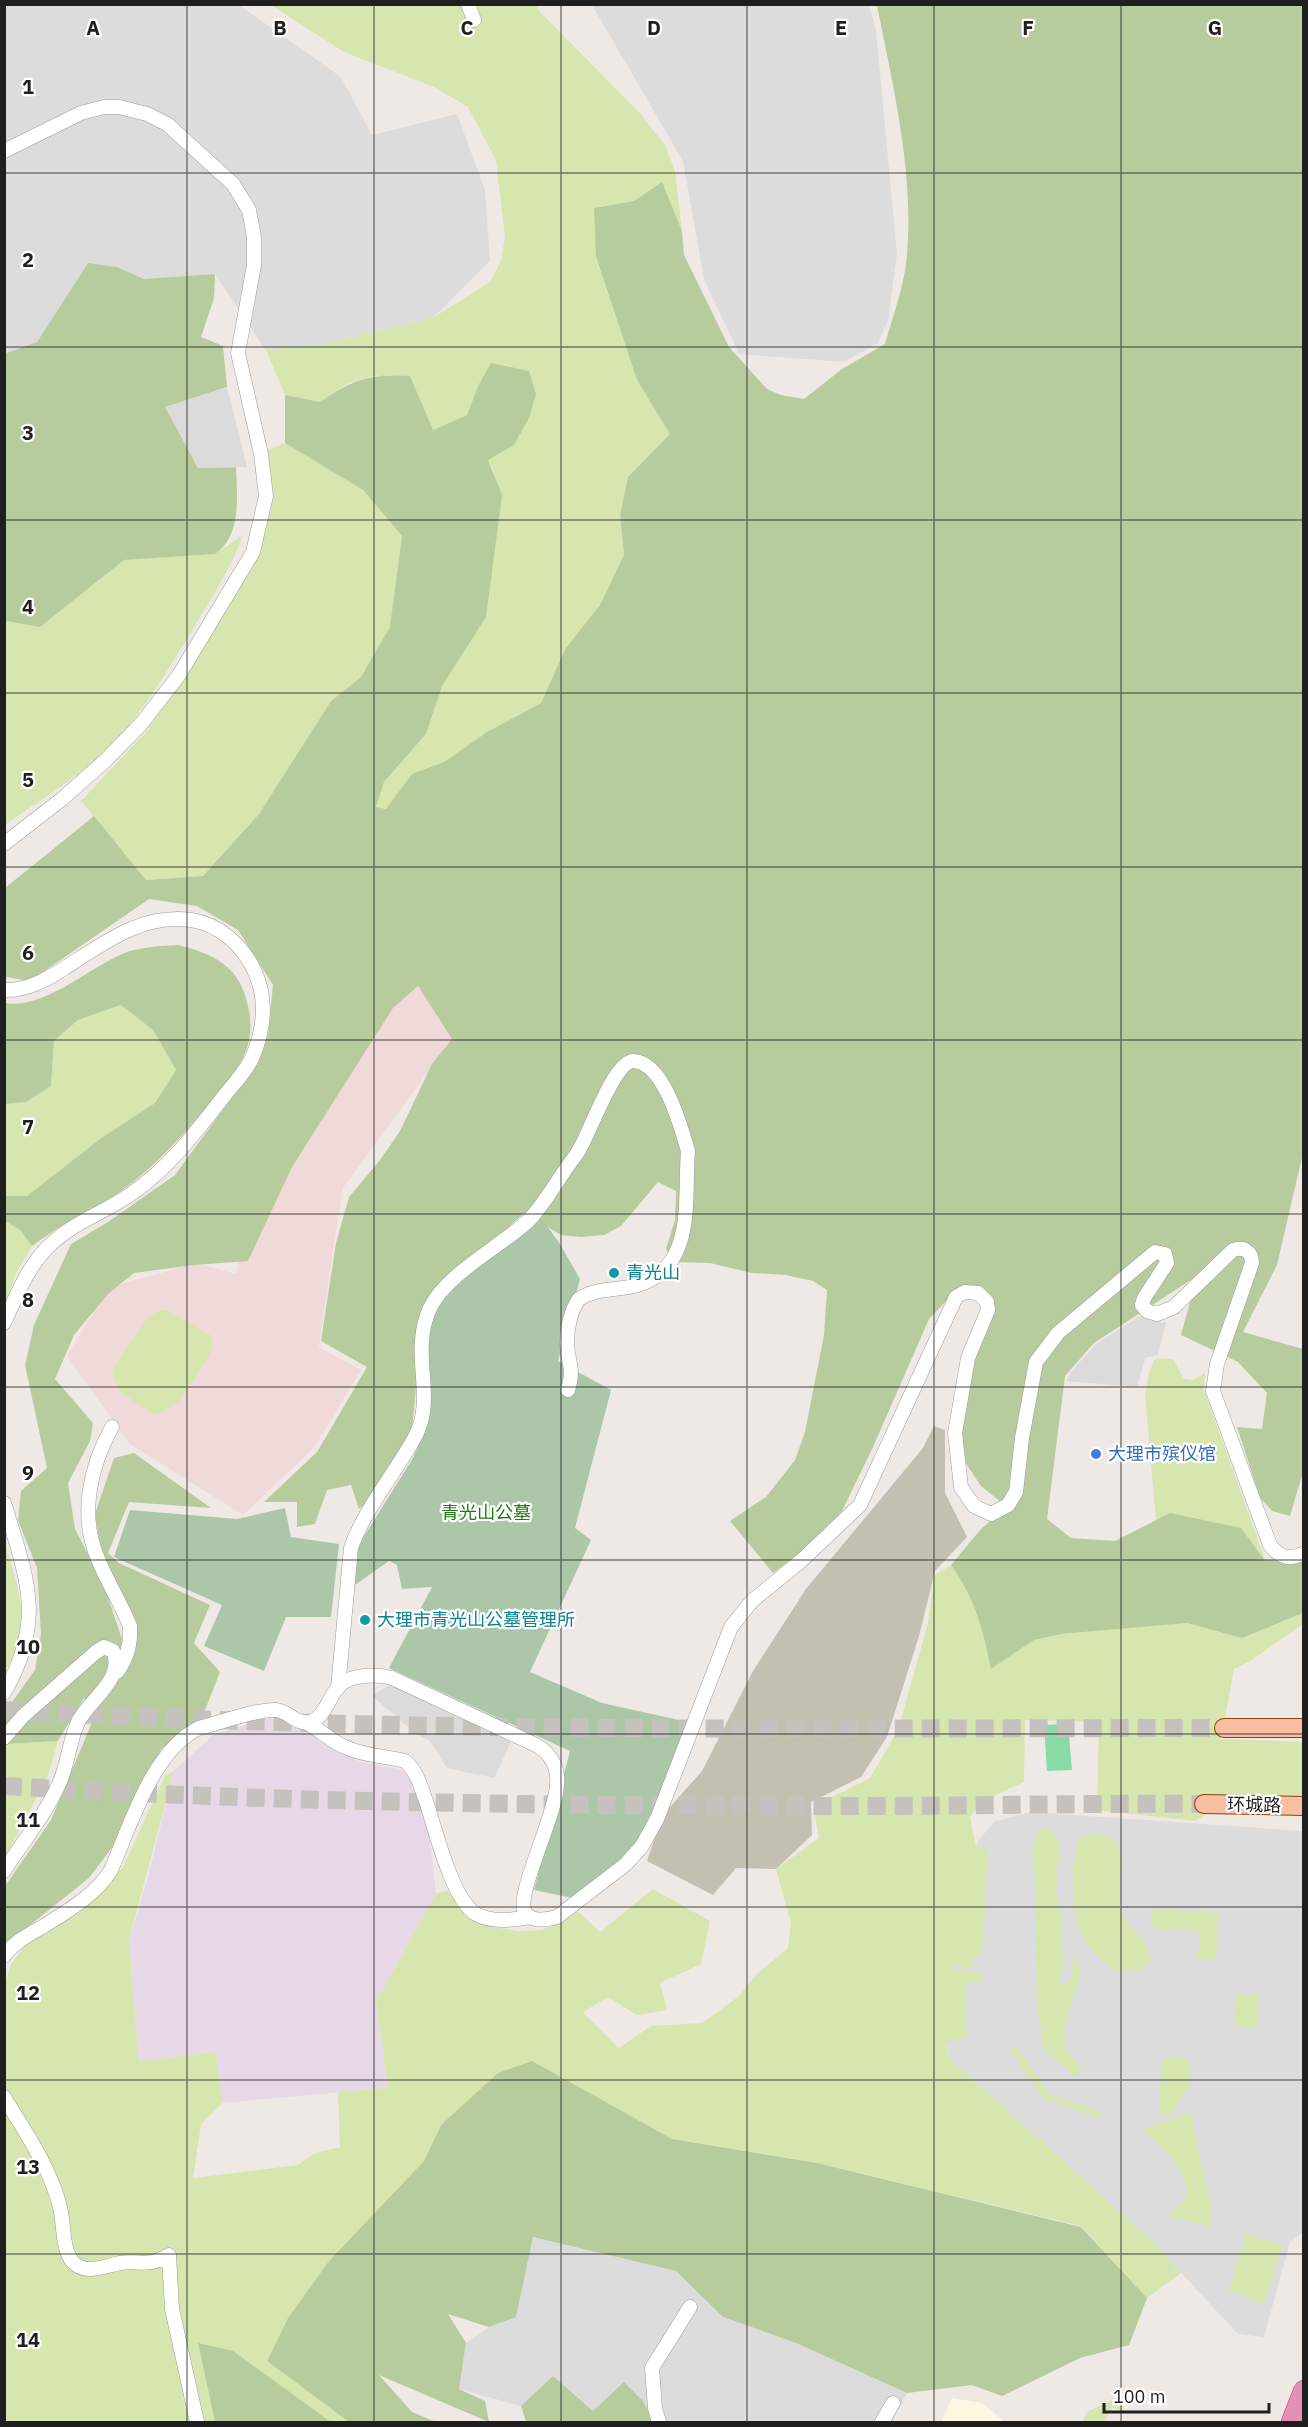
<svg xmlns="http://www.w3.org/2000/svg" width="1308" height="2427" viewBox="0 0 1308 2427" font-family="'IBM Plex Sans','Noto Sans SC',sans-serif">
<rect width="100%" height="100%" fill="#efe9e5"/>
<!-- residential -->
<path fill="#dddcdc" d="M4 5H239L341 77 372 135 457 114 485 190 490 261 434 317 321 345 266 350 215 274 144 279 117 267 88 263 37 342 5 354Z
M592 5H869L876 30 897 254 888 320 878 343 844 362 739 354 704 279 683 161Z
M1030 1812 1303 1831V2232L1290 2242 1264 2337 1238 2334 1149 2238 949 2058 943 2031 956 1965 969 1920 977 1842 994 1822Z
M533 2237 676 2271 723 2317 796 2343 907 2393 892 2422H654L643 2401 593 2411 553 2376 521 2406 459 2389 466 2343 489 2327 516 2317Z"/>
<!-- industrial -->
<path fill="#e7d8e8" d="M275 1716 312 1730 331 1747 361 1762 400 1769 409 1776 416 1786 428 1821 436 1893 376 2002 388 2088 222 2103 216 2052 139 2061 129 1940 148 1877 174 1771 213 1735Z"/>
<!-- education -->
<path fill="#fdf6e0" d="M952 2398 982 2403 1005 2422H941Z"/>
<!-- military -->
<path fill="#f0dad9" d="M418 986 452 1039 343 1188 332 1256 319 1347 361 1370 314 1448 243 1515 130 1444 67 1356 108 1288 196 1263 236 1274 242 1245 295 1151 393 1008Z"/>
<!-- construction -->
<path fill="#c3bfb1" d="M934 1426 945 1430V1493L967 1537 935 1571 919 1636 887 1737 861 1777 811 1802 812 1835 776 1869 736 1868 713 1895 647 1861 662 1816 702 1771 753 1671 806 1589 923 1448Z"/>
<!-- grass -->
<path fill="#d7e6ae" d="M271 5H536L538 10 639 112 665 145 675 171 682 231 662 183 634 201 594 208 637 380 671 434 628 477 620 515 624 555 600 605 565 649 541 703 487 732 444 762 413 774 386 809 376 807 384 782 426 734 441 686 486 617 494 471 488 460 478 386 467 415 433 430 377 375 348 383 320 402 285 395 266 350 321 345 434 317 490 282 501 261 505 237 496 160 468 107 434 87 344 52Z
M285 443 363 490 402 536 391 627 361 677 331 701 259 814 203 876 146 880 81 801 144 734 168 701 253 564 266 531 272 495 265 451Z
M243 535C230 570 210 600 191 632 165 674 139 721 101 755 72 781 37 802 5 825L4 621 40 627 124 560 215 554Z
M122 1005 153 1030 176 1070 155 1103 100 1139 27 1196H5L4 1104 26 1102 51 1086 54 1041 78 1020Z
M5 1221 20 1230 32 1246 16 1273 5 1305Z
M167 1310 212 1336V1347L208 1358 179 1402 160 1413H151L120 1392 113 1375 114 1366 145 1321 157 1311Z
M1158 1358 1173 1359 1184 1379 1193 1380 1205 1373 1204 1390 1265 1559 1241 1528 1156 1520 1145 1396 1149 1373 1154 1360Z
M4 1540C18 1589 35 1624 5 1671Z
M951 1565 961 1578 983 1624 991 1669 1034 1640 1061 1634 1187 1623 1242 1638 1303 1613V1624L1250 1661 1234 1669 1221 1739 1303 1742V1799L1203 1797 1205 1815 1195 1821 1097 1810 1099 1722 1025 1720 1024 1782 981 1802 970 1817 976 1847H988L982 1955 973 1957 971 1968 956 1965 955 1970 981 1972V1982L965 1983 967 2037 945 2043 949 2058 1149 2238 1181 2273 1147 2298 1081 2226 817 2163 672 2139 531 2061 441 2124 424 2161 329 2261 288 2318 267 2361 350 2422H331L233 2352 198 2343 215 2422H5V1984L11 1964 26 1944 79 1913 123 1867 165 1776 174 1771 129 1940 139 2061 216 2052 222 2103 201 2124 193 2178 298 2165 315 2153 340 2147 338 2092 388 2088 376 2002 436 1893 448 1891 471 1920 494 1927 518 1931 542 1930 578 1911 600 1932 653 1889 710 1921 701 1964 660 1983 667 2010 637 2015 608 1997 583 2012 619 2048 651 2026 702 2023 738 1997 758 1973 788 1948 791 1923 776 1869 819 1838 813 1807 870 1778 898 1730 928 1623 934 1576Z
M58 1741 48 1776 5 1858V1744Z
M1050 1829 1055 1834 1060 1845 1056 1891 1062 1922 1063 1965 1059 1983 1064 1985 1071 1979 1074 1955C1092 1983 1055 2017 1067 2049 1069 2056 1077 2062 1081 2068L1075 2077 1044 2049 1037 2007 1034 1846 1039 1831Z
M1100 1834 1116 1841C1127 1863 1114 1886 1121 1910 1127 1930 1150 1937 1150 1961L1141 1969C1123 1973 1113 1970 1099 1958 1067 1929 1070 1877 1078 1839L1086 1835Z
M1152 1909 1219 1913 1216 1960 1198 1959 1200 1931 1151 1928Z
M1237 1993 1259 1995 1257 2028 1235 2026Z
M1016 2047 1050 2095 1102 2112 1101 2118 1044 2099 1010 2049Z
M1163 2057 1190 2059 1189 2086 1171 2115 1160 2114 1159 2099Z
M1190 2112 1211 2204 1212 2226 1168 2217C1175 2210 1186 2202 1186 2190 1185 2167 1158 2143 1141 2130Z
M1246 2234 1282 2245 1264 2305 1229 2290Z
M1115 2399H1121L1123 2410 1112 2408 1104 2422H1082L1087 2412Z"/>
<!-- forest -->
<path fill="#b6cc9c" d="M877 5H1303L1304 1149 1277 1265 1243 1332 1303 1349V1472L1290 1516 1272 1511 1260 1498 1237 1427 1262 1429 1267 1393 1238 1362 1181 1335 1197 1276 1094 1343 1065 1376 1047 1519 1071 1538 1115 1541 1170 1513 1241 1528 1265 1560 1303 1562V1613L1242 1638 1187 1623 1061 1634 1034 1640 991 1669C983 1628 975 1599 951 1565L981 1529 1007 1507 981 1486 963 1459 959 1421 989 1298 955 1292 929 1319 873 1447 842 1511 809 1546 773 1573 730 1521 766 1497 795 1460 805 1432 824 1335 827 1290 813 1281 786 1275 752 1273 710 1263 672 1262 666 1249 675 1220 676 1191 658 1182 621 1226 604 1235 581 1237 561 1235 524 1213 490 1244 420 1346 411 1440 379 1494 359 1509 351 1485 327 1490 315 1524 297 1527V1502H264L317 1452 367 1367 321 1341 336 1243 349 1197 380 1160 400 1131 432 1064 452 1039 418 986 393 1008 292 1167 248 1261 194 1265 134 1273 108 1294 74 1335 55 1379 93 1423 90 1441 68 1483 75 1529 104 1585 122 1639 134 1624 102 1556 95 1514 114 1458 134 1453 211 1508 129 1502 108 1553 119 1563 210 1605 194 1643 220 1672 201 1720 161 1749 125 1830 89 1878 5 1945V1886L51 1820 93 1720 84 1698 58 1741 5 1744V1712L35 1670 41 1634 37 1568 18 1520 21 1491 47 1468 25 1365 34 1325 71 1244 108 1222 175 1175 238 1089 268 1036 273 985 238 930 197 906 149 899 30 981 6 977 5 888 94 816 146 880 203 876 259 814 331 701 361 677 390 627 402 536 363 490 285 443V395L320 402C356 378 367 375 410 376L433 430 467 415 478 386 491 363 529 371 536 394 529 418 514 445 488 460 502 495 486 617 442 686 426 734 384 782 376 807 386 809 412 774 444 762 487 732 541 703 565 649 600 605 624 555 620 515 628 477 670 434 637 380 596 256 594 208 634 201 662 182 682 231 684 255 729 347 767 389 781 395 804 399 842 369 885 344C893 315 905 284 907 255 914 170 893 87 877 5Z
M88 263 117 267 144 279 215 274 214 298 201 337 223 346 227 387 166 407 198 468 236 467C237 495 242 536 215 554L124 560 40 627 5 621 4 354 37 342Z
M178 945C214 954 240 966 248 1006 258 1051 235 1073 208 1105 181 1137 155 1167 121 1191 104 1203 84 1212 66 1223 54 1230 43 1238 32 1246L20 1230 5 1221V1196H27L100 1139 155 1103 176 1070 153 1030 121 1005 78 1020 54 1041 51 1086 26 1102 5 1104V1003C45 1010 90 966 127 952 143 947 161 946 178 945Z
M532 2061 672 2139 817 2163 1081 2227 1147 2298 1129 2345 1080 2358 1002 2396 972 2385 907 2393 796 2343 723 2317 676 2271 533 2237 516 2317 489 2327 448 2314 466 2343 459 2389 485 2401 489 2422 379 2375 412 2412 436 2422H349L267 2361 288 2318 329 2261 424 2161 441 2125 498 2073Z
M198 2343 233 2351 331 2422H215Z
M553 2376 593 2411 624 2382 643 2401 654 2422H526L521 2406Z"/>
<!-- cemetery -->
<path fill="#abc7a8" d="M542 1219 560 1244 580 1279 558 1361 611 1390 575 1528 591 1540 530 1672 602 1703 688 1722 661 1794 631 1853 573 1898 534 1890 570 1751 389 1668 432 1587 402 1589 397 1565 389 1561 352 1587 356 1549 413 1458 423 1435 421 1361 432 1315 452 1285Z
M285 1508 291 1537 339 1544 331 1617H286L264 1671 204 1646 222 1605 114 1557 130 1510 237 1519Z"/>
<!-- pitch -->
<path fill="#88daa6" d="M1068 1724 1072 1770 1047 1771 1044 1725Z"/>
<!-- parking -->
<path fill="#dbdbdb" d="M227 387 247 467 198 468 165 407Z
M1140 1316 1166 1323 1158 1355 1145 1358 1137 1387 1067 1381 1070 1373 1096 1344Z
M392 1683 511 1742 494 1778 447 1768 430 1741 416 1734 372 1696Z"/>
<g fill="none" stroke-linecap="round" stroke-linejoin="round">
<!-- major-tunnel -->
<path stroke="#c5c1bd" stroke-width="18" stroke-dasharray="18 9" stroke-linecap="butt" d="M4 1710C411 1734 817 1728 1224 1728
M4 1786C287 1803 571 1806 854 1806 971 1806 1087 1803 1204 1804"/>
<defs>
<path id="minor" d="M468 4 474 20
M4 151 81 113 104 107H119L147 114 167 124 233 184 249 210 254 237V265L238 353 261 454 266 496 253 552 179 675 141 724 106 760 62 799 4 844
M4 990C26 991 46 980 63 969 103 944 141 913 191 920 220 924 243 946 255 972 267 999 264 1029 253 1056 247 1071 234 1083 224 1096 196 1132 169 1168 131 1194 104 1213 69 1224 47 1248 27 1268 16 1297 4 1323
M112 1427C90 1467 79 1515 98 1559 107 1582 121 1603 130 1626 131 1642 127 1659 117 1672
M4 1503C27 1578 46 1620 4 1693
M338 1688 351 1548C362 1516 385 1486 403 1457 409 1447 417 1436 420 1425 432 1389 411 1349 430 1308 446 1274 500 1247 528 1221 545 1204 560 1175 576 1155 589 1138 613 1060 634 1061 664 1063 681 1127 688 1151 684 1198 696 1264 641 1284 621 1291 597 1287 579 1299 571 1310 567 1328 567 1341 567 1362 575 1366 568 1390
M305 1722C319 1729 332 1742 345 1747 364 1756 385 1756 405 1761 417 1771 421 1787 426 1801 435 1828 452 1900 476 1914 492 1923 513 1920 530 1917
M4 1738 23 1716 96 1652 104 1647 113 1651C126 1678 88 1701 78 1722 69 1742 68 1764 59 1784 45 1815 22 1843 4 1871
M4 1956C13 1943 28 1935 42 1927 66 1912 96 1895 111 1870 130 1826 153 1750 199 1728 219 1723 257 1709 276 1710 289 1711 296 1725 310 1722 325 1718 329 1696 339 1686 350 1674 377 1674 392 1678L534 1744C550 1752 559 1767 557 1785 556 1814 518 1890 524 1910 528 1923 547 1920 557 1917L626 1864 642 1846 657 1819 731 1627 752 1601 801 1561 860 1505 956 1297 965 1292 978 1293 987 1302 988 1310 968 1358 955 1433 961 1487 974 1506 991 1514 1008 1505 1016 1492 1022 1438 1036 1362 1058 1333 1155 1252 1165 1254 1167 1263 1144 1298 1142 1305 1147 1311 1157 1314 1174 1307 1233 1250C1244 1246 1252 1252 1252 1263L1217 1364 1213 1391 1270 1545C1279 1557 1290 1561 1304 1553
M4 2097C25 2132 50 2167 60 2207 64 2223 62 2248 72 2261 85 2276 104 2266 120 2263 141 2260 147 2268 169 2255L172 2309 197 2422
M659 2422 655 2408 652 2368 690 2307
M882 2422 893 2403"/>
<path id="major" d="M1224 1728H1304
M1204 1804 1304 1806"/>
<path id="highway" d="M1292 2422 1304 2391"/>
</defs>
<!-- minor casing -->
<use href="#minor" stroke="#9c9c9c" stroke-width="15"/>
<!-- major casing -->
<use href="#major" stroke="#914208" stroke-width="20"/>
<!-- highway casing -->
<use href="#highway" stroke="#d12e8e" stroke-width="22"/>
<!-- minor -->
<use href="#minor" stroke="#fff" stroke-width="14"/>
<!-- major -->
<use href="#major" stroke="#f7bea2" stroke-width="18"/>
<!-- highway -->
<use href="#highway" stroke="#e291b4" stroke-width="21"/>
</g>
<!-- grid -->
<path fill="none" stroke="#1f1f1f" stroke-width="1.5" stroke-opacity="0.55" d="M187 4V2422M374 4V2422M561 4V2422M747 4V2422M934 4V2422M1121 4V2422M4 173H1304M4 347H1304M4 520H1304M4 693H1304M4 867H1304M4 1040H1304M4 1214H1304M4 1387H1304M4 1560H1304M4 1734H1304M4 1907H1304M4 2080H1304M4 2254H1304"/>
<!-- markers -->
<g fill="#0f9aa8" stroke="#fff" stroke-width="2">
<circle cx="614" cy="1273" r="6"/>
<circle cx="365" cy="1620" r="6"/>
</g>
<circle fill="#3f7fe0" stroke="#fff" stroke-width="2" cx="1096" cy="1454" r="6"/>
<g text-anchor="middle" stroke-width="4.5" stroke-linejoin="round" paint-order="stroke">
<!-- culture labels -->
<g font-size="18" fill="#0d838f" stroke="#fff" text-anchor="start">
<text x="626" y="1279">青光山</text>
<text x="377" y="1626">大理市青光山公墓管理所</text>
</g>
<!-- shop labels -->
<g font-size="18" fill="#366cbe" stroke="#fff" text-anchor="start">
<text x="1108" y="1460">大理市殡仪馆</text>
</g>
<!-- park labels -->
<g font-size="18" fill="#227812" stroke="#fff">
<text x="486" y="1519">青光山公墓</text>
</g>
<!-- street labels -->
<g font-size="18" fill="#1f1f1f" stroke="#fff">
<text transform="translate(1254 1805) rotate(1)" y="6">环城路</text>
</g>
</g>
<g font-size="20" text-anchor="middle" font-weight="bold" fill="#1f1f1f" stroke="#fff" stroke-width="4.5" stroke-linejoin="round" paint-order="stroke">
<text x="93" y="35">A</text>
<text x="280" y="35">B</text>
<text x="467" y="35">C</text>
<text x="654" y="35">D</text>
<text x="841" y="35">E</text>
<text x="1028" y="35">F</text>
<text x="1215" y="35">G</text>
<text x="28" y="94">1</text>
<text x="28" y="267">2</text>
<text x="28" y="440">3</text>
<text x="28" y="614">4</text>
<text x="28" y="787">5</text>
<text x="28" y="960">6</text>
<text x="28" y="1134">7</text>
<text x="28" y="1307">8</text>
<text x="28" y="1480">9</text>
<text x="28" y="1654">10</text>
<text x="28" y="1827">11</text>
<text x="28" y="2000">12</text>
<text x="28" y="2174">13</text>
<text x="28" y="2347">14</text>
</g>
<!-- border -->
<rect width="1308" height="2427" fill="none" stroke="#1f1f1f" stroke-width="12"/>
<!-- scale -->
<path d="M1104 2403v9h165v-9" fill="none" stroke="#1f1f1f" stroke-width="3"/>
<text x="1113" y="2403" font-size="18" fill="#1f1f1f" stroke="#ffffff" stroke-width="4.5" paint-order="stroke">100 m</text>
</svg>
